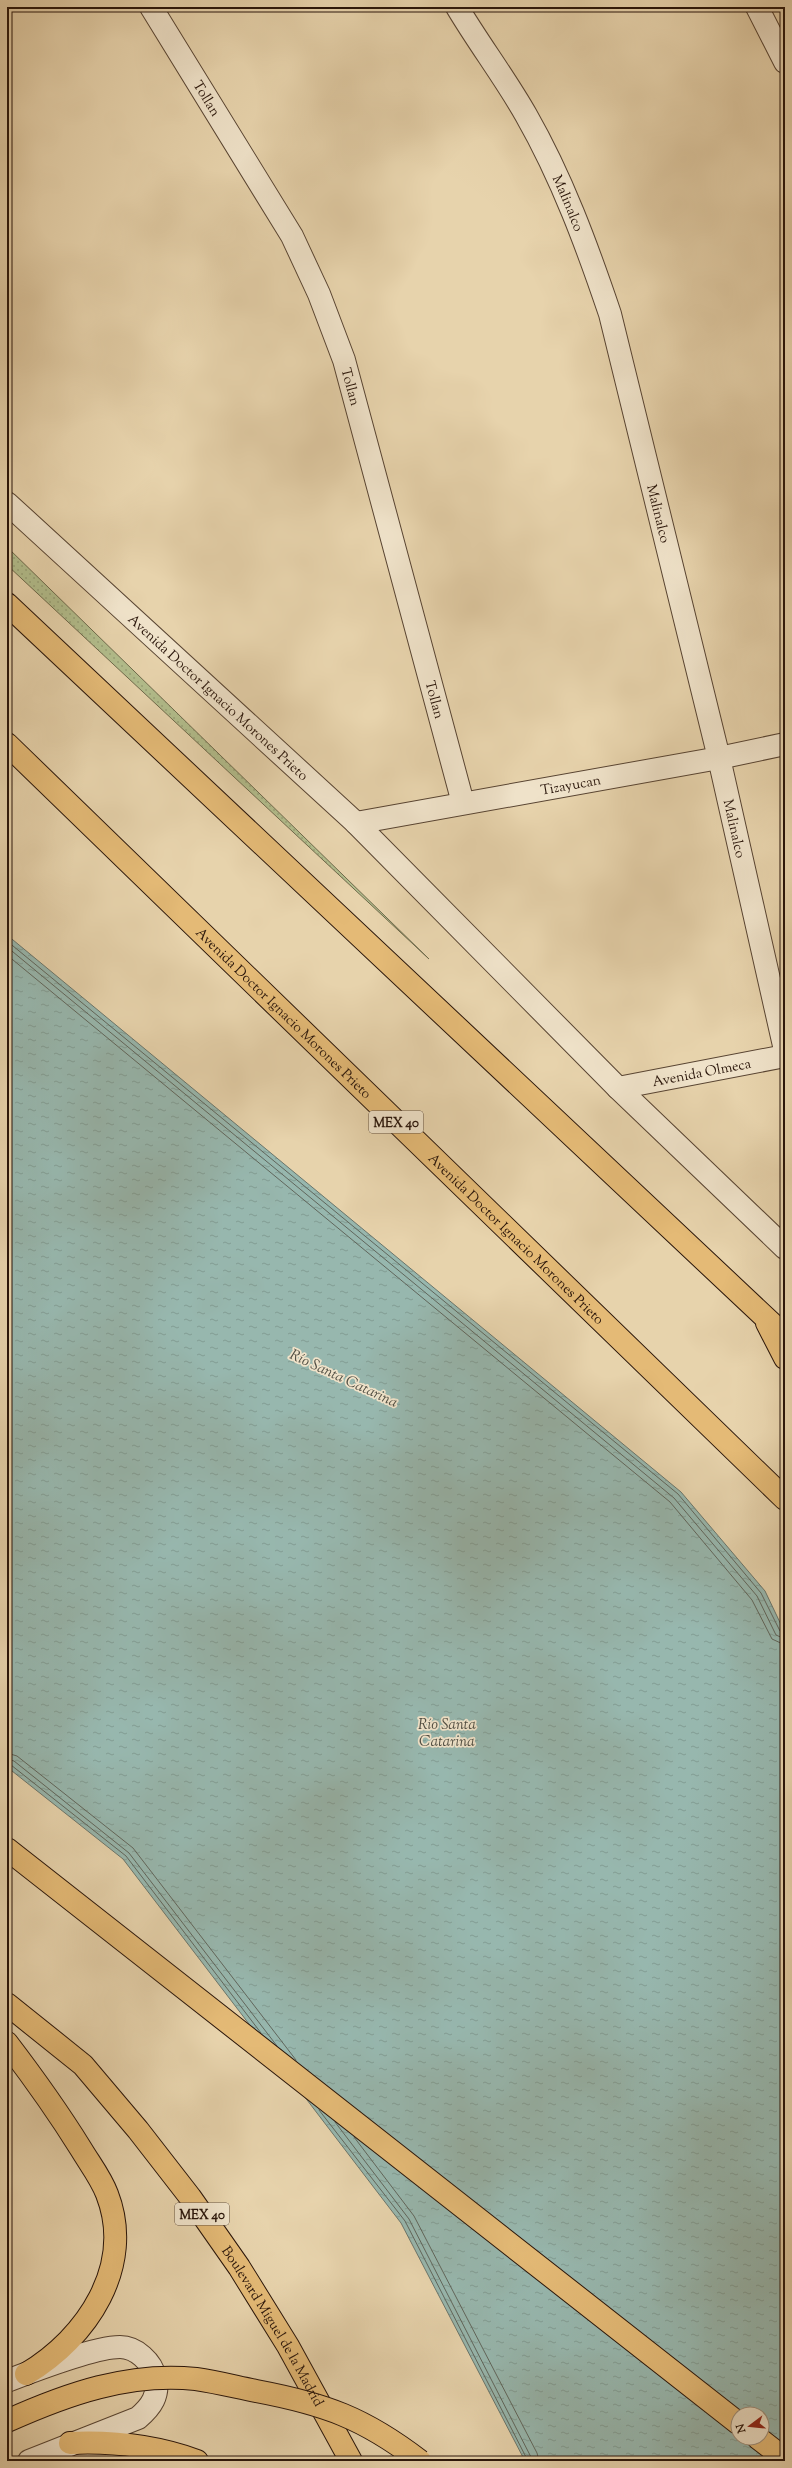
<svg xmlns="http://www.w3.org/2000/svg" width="792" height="2468" viewBox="0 0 792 2468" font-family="'Sorts Mill Goudy',serif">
<defs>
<pattern id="grass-dots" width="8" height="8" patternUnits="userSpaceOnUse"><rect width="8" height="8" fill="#b2bd8c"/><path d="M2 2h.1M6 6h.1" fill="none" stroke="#99a277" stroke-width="1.8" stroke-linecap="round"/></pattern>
<pattern id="water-ripples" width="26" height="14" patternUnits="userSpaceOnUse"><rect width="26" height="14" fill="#97b7ae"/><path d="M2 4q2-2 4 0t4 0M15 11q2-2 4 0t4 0" fill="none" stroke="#829c94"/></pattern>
</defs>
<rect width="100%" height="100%" fill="#e7d3ac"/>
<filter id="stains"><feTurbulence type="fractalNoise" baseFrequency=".005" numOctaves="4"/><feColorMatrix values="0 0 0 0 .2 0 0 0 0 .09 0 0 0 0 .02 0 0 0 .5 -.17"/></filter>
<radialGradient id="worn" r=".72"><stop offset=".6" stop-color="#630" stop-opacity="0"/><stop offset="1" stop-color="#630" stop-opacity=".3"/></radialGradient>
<!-- grass -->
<path fill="url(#grass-dots)" stroke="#6e694b" d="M7 547 429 959 7 565Z"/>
<!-- water -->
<path fill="url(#water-ripples)" stroke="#6b766c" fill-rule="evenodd" d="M7 935 681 1492 765 1591 785 1633V2461H525L401 2223 123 1859 7 1767ZM738 2414H762V2438H738Z"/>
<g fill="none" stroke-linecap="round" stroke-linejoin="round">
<!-- shore -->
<path stroke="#60665c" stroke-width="1" d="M7 941 678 1494 761 1593 780 1631 785 1634
M7 947 674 1498 757 1596 776 1635 785 1639
M7 955 670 1502 752 1600 772 1639 785 1645
M7 1753 17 1756 133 1848 296 2060
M7 1759 14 1761 129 1853 277 2046
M7 1764 11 1765 126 1856 261 2033
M319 2110 405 2221 528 2461
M335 2122 409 2219 533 2461
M354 2137 414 2216 537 2453 539 2461"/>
<defs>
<g id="minor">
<path id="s1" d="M151 7 292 236 319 294 344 360 463 803"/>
<path id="s2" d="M457 7C479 44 505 78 526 115 562 178 587 246 610 314L719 758 785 1050"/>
<path d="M757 7 785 62"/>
<path id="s3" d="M7 503 356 823 618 1088 785 1248"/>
<path id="s4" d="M356 823 719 758 785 744"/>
<path id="s5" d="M618 1088 785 1056"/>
<path d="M7 2381C33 2371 94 2347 120 2347 136 2347 152 2362 155 2377 160 2395 151 2407 138 2418L29 2461"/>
</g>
<g id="highway">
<path d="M7 604 785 1336"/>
<path id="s6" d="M7 744 785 1499"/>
<path d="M767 1323 785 1358"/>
<path d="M7 1849 738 2423"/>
<path id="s7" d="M7 2004 83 2065 138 2130 190 2197 239 2267 288 2346 351 2461"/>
<path d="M7 2043C33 2077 58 2112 81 2149 90 2164 101 2178 107 2194 135 2266 87 2338 26 2374"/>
<path d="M758 2438 785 2459"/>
<path d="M70 2443C114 2441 156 2446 197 2461"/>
</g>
</defs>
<!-- minor casing -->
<use href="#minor" stroke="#584432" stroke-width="24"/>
<!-- highway casing -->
<use href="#highway" stroke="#29150a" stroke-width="24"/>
<!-- minor -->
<use href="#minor" stroke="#efe2c9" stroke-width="22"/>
<!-- highway -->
<use href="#highway" stroke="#e4ba76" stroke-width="22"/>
<defs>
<path id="highway-bridge" d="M7 2421C67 2394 129 2372 196 2379 217 2382 236 2387 256 2391 325 2404 364 2418 420 2461"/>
</defs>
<!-- highway-bridge casing -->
<use href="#highway-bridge" stroke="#29150a" stroke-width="24" stroke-linecap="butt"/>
<!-- highway-bridge -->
<use href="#highway-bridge" stroke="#e4ba76" stroke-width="22"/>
</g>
<g text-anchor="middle" stroke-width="3.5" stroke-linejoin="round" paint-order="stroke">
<!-- shield labels -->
<g fill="#efe2c9" stroke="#645243" stroke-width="1">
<rect x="369" y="1111" width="54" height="22" rx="3"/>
<rect x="175" y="2203" width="54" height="22" rx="3"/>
</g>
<g font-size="13" font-weight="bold" fill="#29150a">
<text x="396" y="1127">MEX 40</text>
<text x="202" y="2219">MEX 40</text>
</g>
<!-- street labels -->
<g font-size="14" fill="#29150a" stroke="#efe2c9">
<text dy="5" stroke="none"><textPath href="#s1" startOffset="107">Tollan</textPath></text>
<text dy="5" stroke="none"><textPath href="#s2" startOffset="226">Malinalco</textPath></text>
<text dy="5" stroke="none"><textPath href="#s1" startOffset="431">Tollan</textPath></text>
<text dy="5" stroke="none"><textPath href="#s2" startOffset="550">Malinalco</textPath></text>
<text dy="5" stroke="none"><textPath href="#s3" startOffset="287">Avenida Doctor Ignacio Morones Prieto</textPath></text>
<text dy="5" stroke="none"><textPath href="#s1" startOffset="755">Tollan</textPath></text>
<text dy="5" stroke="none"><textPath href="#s4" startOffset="218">Tizayucan</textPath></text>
<text dy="5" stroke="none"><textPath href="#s2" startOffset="874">Malinalco</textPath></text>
<text dy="5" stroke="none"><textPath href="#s6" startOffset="386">Avenida Doctor Ignacio Morones Prieto</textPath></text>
<text dy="5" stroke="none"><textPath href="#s5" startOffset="85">Avenida Olmeca</textPath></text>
<text dy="5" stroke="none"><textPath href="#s6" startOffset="710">Avenida Doctor Ignacio Morones Prieto</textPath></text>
<text dy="5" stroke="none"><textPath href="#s7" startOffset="421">Boulevard Miguel de la Madrid</textPath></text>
</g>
<!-- water labels -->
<g font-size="15" font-style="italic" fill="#504e43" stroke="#efe2c9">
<text transform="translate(344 1378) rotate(25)" y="5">Río Santa Catarina</text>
<text x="447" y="1729">Río Santa<tspan x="447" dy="17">Catarina</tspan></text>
</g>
</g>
<!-- margin -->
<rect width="792" height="2468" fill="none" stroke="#e7d3ac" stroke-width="24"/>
<rect x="8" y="8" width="776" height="2452" fill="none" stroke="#29150a" stroke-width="2"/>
<rect x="12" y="12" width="768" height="2444" fill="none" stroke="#29150a"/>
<!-- north arrow -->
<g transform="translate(750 2426) rotate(254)"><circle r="19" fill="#efe2c9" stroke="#a0907d"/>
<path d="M0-3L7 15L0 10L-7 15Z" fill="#8f2418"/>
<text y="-6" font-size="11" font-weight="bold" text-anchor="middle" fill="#29150a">N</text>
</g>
<rect width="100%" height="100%" filter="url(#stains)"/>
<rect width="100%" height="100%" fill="url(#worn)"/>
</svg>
